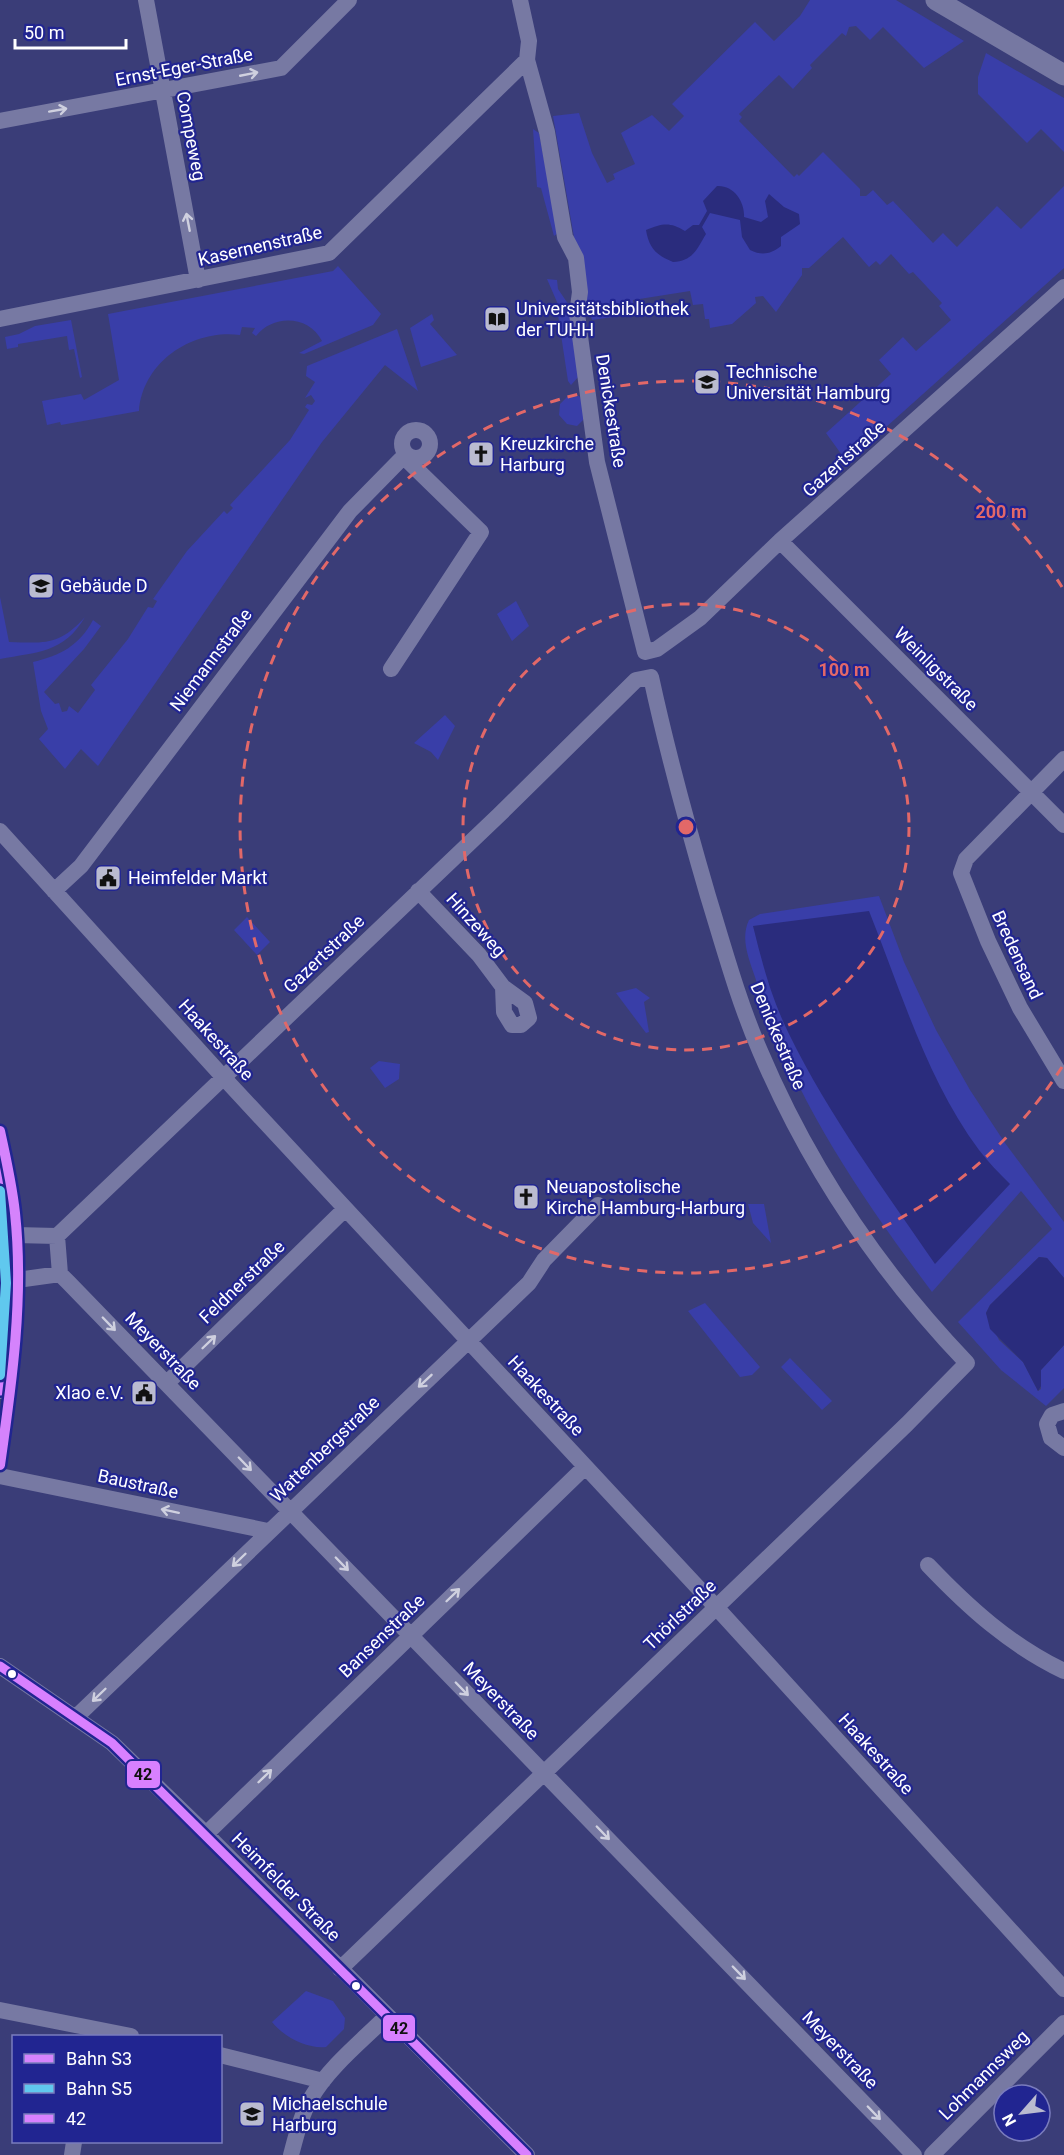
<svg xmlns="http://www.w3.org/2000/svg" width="1064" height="2155" viewBox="0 0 1064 2155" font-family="Roboto,sans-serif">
<rect width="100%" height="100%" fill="#3a3d78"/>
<!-- green -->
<path fill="#393ea8" d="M810 0H896L964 41 924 68 883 27 870 40 856 26 849 27 846 36 842 33 810 65 812 68 793 89 779 75 739 114 742 117 739 121 794 177 797 174 799 176 823 152 860 189V196H866L873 190 887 205 893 201 933 243 943 233 957 247 997 206 1021 229 1064 186V268L847 462 826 433 891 374 879 360 903 337 916 351 951 320 939 306 942 303 913 272 909 274 891 254 880 265 876 261 869 267 843 237 809 268H802V275L776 312 763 296 755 297 756 303 732 324 710 328 709 319H705L703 304 693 305 690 291 633 300 634 314 592 320 583 289 553 116 579 113 592 153 607 183 615 179 613 174 635 164 621 133 652 115 669 131 684 116 672 104 755 22 774 41 800 16Z
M986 53 1064 98V152L1041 129 1027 143 978 94V77Z
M533 129 539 133 558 233 554 236 541 188 537 187Z
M338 266 381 314 373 325 304 354 299 353 322 341C309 315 273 314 256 336L252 333 255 328 242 327 240 335C193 329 143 361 139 411L61 425 60 422 47 425 42 401 81 394 84 400 119 380 108 314 333 271Z
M547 279 557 280 558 289 573 311 580 375 571 385 568 381 558 315 560 309Z
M432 314 434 320 430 324 457 355 421 367 410 328Z
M71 320 82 377 80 378 74 349 69 350 67 336 18 344V347L7 349 5 337 19 334 35 326Z
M397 329 418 391 385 365 322 442 98 766 81 749 65 769 39 739 48 729 41 711 33 662C61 655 79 646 93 620L101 626 84 649 44 692 55 704 59 703 62 712 67 711 69 706 78 713 95 690 91 685 128 639 148 607 153 608 157 601 153 599 187 551 224 511 227 514 233 508 230 505 290 440 309 410 305 407 307 404 312 405 315 401 311 395 305 398 315 382 306 376 307 366Z
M579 396 584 402 586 417 577 426 567 424 559 415 560 404 567 397Z
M0 597 9 642C45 643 59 646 85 617 64 653 37 652 0 659Z
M516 601 529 626 512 641 497 614Z
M445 715 455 726 438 760 431 752 414 743Z
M879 896 904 962 936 1030 970 1090 1005 1143 1064 1222V1278L1047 1258 1039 1257 990 1305 986 1313 999 1340 1023 1362 1038 1391 1041 1389V1370L1064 1345V1388L1046 1406 1001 1370 958 1322 1052 1229 1021 1191 932 1292C860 1196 790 1093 755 977 749 959 740 939 749 920L760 914Z
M247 917 270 942 257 955 234 930Z
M636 988 650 998 644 1002 649 1032 646 1033 616 993Z
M379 1061 400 1064 399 1079 385 1088 370 1068Z
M748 1204H764L771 1243 753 1223Z
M705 1303 760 1367 752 1375 740 1377 688 1311Z
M790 1358 832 1401 822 1410 781 1367Z
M306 1991 333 2001 345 2018 344 2029 326 2047C307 2049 284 2037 272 2022Z"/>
<!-- water -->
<path fill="#2a2c7d" d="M717 186C734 185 745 202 744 217L761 222 768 217 765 201 769 194 784 207 799 214 800 224 781 237V246C771 254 762 256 750 250L742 237 740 220 710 213 702 227 706 234C697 249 693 261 673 262 656 255 649 248 646 230 663 223 670 222 685 231L693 225H699L707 211 703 201Z
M869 911C901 991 927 1080 979 1150 988 1162 999 1173 1010 1184L935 1264C884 1189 829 1116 789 1034 772 1000 762 963 753 926Z
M1039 1257 1047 1258 1064 1278V1345L1041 1370V1386L1038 1391 1023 1362 990 1329 986 1313 990 1305Z"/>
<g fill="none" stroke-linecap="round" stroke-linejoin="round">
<!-- minor -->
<path stroke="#7779a3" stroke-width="16" d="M146 0 198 280
M520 0 529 41 527 60 547 132 565 237 576 258 580 292 577 314 597 462 645 652 657 649 700 618 780 541 1064 287
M0 121 281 68 349 0
M0 319 329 253 527 60
M402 444a14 14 0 1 1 28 0a14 14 0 1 1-28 0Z
M780 541 1064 825
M391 669 481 532 403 456
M1064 759 966 859 961 873 988 941 1020 1008 1064 1081
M0 831 224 1078 716 1607 1064 1989
M54 891 81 866 350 511 406 454
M418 891 479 955 503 987 525 1003 529 1018 521 1025H512L504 1012 503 987
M0 1164C12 1208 21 1255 16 1301 13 1331 5 1361 0 1391
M15 1235 57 1236 499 815 636 680 651 677C667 751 687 824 708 896 724 948 738 1000 760 1051 809 1167 880 1272 967 1363L907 1424 340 1969
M57 1236 60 1274
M17 1280 60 1274 68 1282 914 2155
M167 1383 345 1209
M1064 1411 1052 1415 1047 1424 1051 1438 1064 1448
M0 1476 268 1531
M928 1565C969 1608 1010 1645 1064 1671
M0 1666 112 1743 206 1834 527 2155
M75 1718 529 1283 544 1260 598 1205
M206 1834 585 1467
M0 2010 131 2036
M220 2055 323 2081
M72 2155 74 2142
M291 2155C296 2136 301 2115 311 2098 330 2066 362 2041 387 2016
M932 2155 1064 2023"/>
<!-- major -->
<path stroke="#7678a2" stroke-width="21" d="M936 0 1064 75"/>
<defs>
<path id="bus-1" d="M0 1164C12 1209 20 1254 16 1300 13 1331 5 1361 0 1391
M0 1666 112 1743 527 2155"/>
</defs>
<!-- bus-1 casing -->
<use href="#bus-1" stroke="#212591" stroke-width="14"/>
<!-- bus-1 -->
<use href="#bus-1" stroke="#d880ff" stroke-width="9"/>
<defs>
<path id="rail-1" d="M0 1131C6 1158 12 1185 15 1213 24 1297 12 1382 0 1465"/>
<path id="rail-2" d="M0 1191 6 1283 0 1375"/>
</defs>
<!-- rail-1 casing -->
<use href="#rail-1" stroke="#212591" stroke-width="15"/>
<!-- rail-2 casing -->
<use href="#rail-2" stroke="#212591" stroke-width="15"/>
<!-- rail-1 -->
<use href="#rail-1" stroke="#d583fc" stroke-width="10"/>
<!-- rail-2 -->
<use href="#rail-2" stroke="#60c8ee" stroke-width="10"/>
</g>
<!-- one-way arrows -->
<defs><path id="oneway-shaft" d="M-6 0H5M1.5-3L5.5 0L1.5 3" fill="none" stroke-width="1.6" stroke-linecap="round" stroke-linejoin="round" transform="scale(1.5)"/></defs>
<g stroke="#cfd0df">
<use href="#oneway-shaft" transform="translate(249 74) rotate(-11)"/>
<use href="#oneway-shaft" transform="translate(58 110) rotate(-10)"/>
<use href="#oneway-shaft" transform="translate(188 222) rotate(-101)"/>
<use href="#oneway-shaft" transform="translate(109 1324) rotate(46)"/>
<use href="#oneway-shaft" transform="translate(209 1342) rotate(-44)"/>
<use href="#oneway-shaft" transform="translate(425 1381) rotate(137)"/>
<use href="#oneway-shaft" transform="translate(245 1464) rotate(46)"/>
<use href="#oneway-shaft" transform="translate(170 1511) rotate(-168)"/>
<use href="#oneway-shaft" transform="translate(239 1560) rotate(136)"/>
<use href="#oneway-shaft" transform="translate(342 1564) rotate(46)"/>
<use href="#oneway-shaft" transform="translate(453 1595) rotate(-44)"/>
<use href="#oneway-shaft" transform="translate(462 1689) rotate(46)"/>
<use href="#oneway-shaft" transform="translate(99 1695) rotate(136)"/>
<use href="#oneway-shaft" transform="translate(265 1776) rotate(-44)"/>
<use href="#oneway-shaft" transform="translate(603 1833) rotate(46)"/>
<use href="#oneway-shaft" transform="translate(739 1973) rotate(46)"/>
<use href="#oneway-shaft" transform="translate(874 2113) rotate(46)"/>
</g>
<!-- distance rings -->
<g fill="none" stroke="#e26868" stroke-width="3" stroke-dasharray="10 8">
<circle cx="686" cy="827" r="223"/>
<path d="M1062 1067A446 446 0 1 1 1062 587"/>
</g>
<!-- icons -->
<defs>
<symbol id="library-square" viewBox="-11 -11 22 22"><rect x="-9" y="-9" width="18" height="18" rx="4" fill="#babbd0" stroke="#212591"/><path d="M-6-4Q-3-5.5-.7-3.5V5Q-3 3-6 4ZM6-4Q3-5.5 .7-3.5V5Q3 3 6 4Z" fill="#111"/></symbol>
<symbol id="university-square" viewBox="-11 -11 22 22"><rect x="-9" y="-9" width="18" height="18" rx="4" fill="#babbd0" stroke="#212591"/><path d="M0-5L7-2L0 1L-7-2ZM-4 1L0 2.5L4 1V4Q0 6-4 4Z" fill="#111"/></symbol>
<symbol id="church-square" viewBox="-11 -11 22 22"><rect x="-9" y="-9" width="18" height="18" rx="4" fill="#babbd0" stroke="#212591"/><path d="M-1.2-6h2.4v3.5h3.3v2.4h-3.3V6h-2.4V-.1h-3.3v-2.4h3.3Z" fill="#111"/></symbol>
<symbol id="civic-square" viewBox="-11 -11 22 22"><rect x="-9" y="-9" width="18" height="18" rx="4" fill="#babbd0" stroke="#212591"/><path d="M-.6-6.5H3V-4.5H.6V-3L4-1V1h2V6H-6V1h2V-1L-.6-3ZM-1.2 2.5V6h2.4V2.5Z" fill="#111"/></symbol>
<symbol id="school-square" viewBox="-11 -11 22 22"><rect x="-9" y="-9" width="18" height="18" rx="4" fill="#babbd0" stroke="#212591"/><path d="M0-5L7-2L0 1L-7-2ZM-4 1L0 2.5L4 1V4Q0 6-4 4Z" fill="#111"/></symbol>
</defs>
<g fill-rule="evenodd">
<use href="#library-square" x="482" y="304" width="30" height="30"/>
<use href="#university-square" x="692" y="367" width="30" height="30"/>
<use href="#church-square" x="466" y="439" width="30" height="30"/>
<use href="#university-square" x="26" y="571" width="30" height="30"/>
<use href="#civic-square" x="93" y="863" width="30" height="30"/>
<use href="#church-square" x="511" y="1182" width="30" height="30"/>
<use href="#civic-square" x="129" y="1378" width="30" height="30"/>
<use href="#school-square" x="237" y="2099" width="30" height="30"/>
</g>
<!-- markers -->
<g fill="#fff" stroke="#212591" stroke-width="2">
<circle cx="12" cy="1674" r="5"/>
<circle cx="356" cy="1986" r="5"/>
</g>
<g text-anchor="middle" stroke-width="4.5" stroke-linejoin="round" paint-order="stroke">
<!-- street labels -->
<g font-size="18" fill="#fff" stroke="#212591">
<text transform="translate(184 67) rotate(-11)" y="6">Ernst-Eger-Straße</text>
<text transform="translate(191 136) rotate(79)" y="6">Compeweg</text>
<text transform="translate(260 246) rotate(-13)" y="6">Kasernenstraße</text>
<text transform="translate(611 411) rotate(81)" y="6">Denickestraße</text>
<text transform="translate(844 459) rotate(-42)" y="6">Gazertstraße</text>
<text transform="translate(211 660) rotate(-53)" y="6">Niemannstraße</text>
<text transform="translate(936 669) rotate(45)" y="6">Weinligstraße</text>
<text transform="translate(476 925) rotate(48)" y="6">Hinzeweg</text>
<text transform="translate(324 954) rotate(-44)" y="6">Gazertstraße</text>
<text transform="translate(1017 955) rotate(65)" y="6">Bredensand</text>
<text transform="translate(778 1036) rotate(67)" y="6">Denickestraße</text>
<text transform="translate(216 1040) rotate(48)" y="6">Haakestraße</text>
<text transform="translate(242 1282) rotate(-44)" y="6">Feldnerstraße</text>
<text transform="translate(163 1351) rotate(46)" y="6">Meyerstraße</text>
<text transform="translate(546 1396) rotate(47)" y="6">Haakestraße</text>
<text transform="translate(325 1449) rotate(-44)" y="6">Wattenbergstraße</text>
<text transform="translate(138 1484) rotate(12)" y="6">Baustraße</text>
<text transform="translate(680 1615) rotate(-44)" y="6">Thörlstraße</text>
<text transform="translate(382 1636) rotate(-44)" y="6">Bansenstraße</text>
<text transform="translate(501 1701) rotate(46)" y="6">Meyerstraße</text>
<text transform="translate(876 1754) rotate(48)" y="6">Haakestraße</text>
<text transform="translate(286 1887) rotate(45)" y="6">Heimfelder Straße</text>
<text transform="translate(840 2050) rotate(46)" y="6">Meyerstraße</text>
<text transform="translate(984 2075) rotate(-45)" y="6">Lohmannsweg</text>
</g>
<!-- poi labels -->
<g font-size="18" fill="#fff" stroke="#212591" text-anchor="start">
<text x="516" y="315">Universitätsbibliothek<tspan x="516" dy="21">der TUHH</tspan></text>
<text x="726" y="378">Technische<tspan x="726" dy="21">Universität Hamburg</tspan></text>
<text x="500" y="450">Kreuzkirche<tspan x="500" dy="21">Harburg</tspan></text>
<text x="60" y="592">Gebäude D</text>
<text x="128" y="884">Heimfelder Markt</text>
<text x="546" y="1193">Neuapostolische<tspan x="546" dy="21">Kirche Hamburg-Harburg</tspan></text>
<text x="124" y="1399" text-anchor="end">Xlao e.V.</text>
<text x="272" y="2110">Michaelschule<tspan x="272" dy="21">Harburg</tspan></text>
</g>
</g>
<circle cx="686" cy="827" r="9" fill="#e26868" stroke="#212591" stroke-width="3"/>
<g font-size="18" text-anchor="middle" font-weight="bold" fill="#e26868" stroke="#212591" stroke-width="4.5" stroke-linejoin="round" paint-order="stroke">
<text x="1001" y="518">200 m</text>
<text x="844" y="676">100 m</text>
</g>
<g stroke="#212591" stroke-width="2">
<rect x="126" y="1760" width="35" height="29" rx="6" fill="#d880ff"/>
<rect x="382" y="2014" width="34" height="28" rx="6" fill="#d880ff"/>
</g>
<g font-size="16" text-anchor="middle" font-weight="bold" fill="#111">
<text x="143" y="1780">42</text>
<text x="399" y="2034">42</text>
</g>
<!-- legend -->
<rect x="12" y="2035" width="210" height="108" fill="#212591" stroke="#7a7cbd" stroke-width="1.5"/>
<rect x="24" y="2054" width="30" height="9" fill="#d583fc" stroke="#7a7cbd" stroke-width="1.5"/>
<text x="66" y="2065" font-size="18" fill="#ffffff">Bahn S3</text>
<rect x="24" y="2084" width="30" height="9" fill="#60c8ee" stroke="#7a7cbd" stroke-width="1.5"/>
<text x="66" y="2095" font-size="18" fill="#ffffff">Bahn S5</text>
<rect x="24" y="2114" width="30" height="9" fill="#d880ff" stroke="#7a7cbd" stroke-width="1.5"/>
<text x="66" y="2125" font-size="18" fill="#ffffff">42</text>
<!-- north arrow -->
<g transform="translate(1022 2113) rotate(242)"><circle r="28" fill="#212591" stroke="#7a7cbd" stroke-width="1.5"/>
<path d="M0-4.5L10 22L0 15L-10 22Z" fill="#babbd0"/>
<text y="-9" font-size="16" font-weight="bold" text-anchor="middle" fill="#ffffff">N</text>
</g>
<!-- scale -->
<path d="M15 39v9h111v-9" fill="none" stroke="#ffffff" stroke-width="3"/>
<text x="24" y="39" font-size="18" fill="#ffffff" stroke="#212591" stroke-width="4.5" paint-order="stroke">50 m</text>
</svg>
